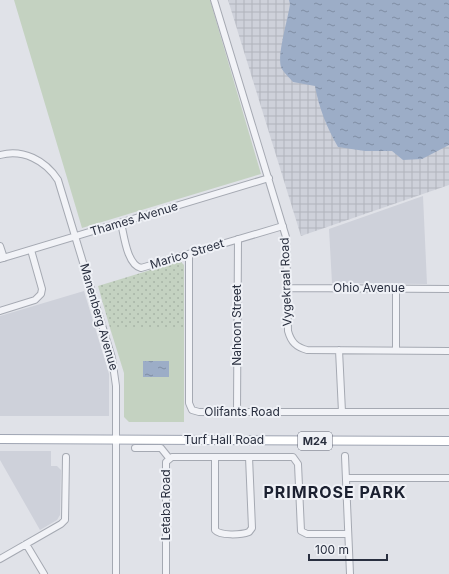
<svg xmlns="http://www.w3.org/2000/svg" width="449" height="574" viewBox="0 0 449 574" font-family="Inter,sans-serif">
<defs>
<pattern id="industrial-grid" width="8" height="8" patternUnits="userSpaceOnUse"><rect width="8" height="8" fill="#ced1da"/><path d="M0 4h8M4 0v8" fill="none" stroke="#b1b4bc"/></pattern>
<pattern id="park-dots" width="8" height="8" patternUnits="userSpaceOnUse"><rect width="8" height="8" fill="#c4d2c1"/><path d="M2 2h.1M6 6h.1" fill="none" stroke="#a8b5a7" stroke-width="1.8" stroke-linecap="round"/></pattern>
<pattern id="water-ripples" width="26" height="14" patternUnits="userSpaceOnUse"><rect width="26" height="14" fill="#9cadc7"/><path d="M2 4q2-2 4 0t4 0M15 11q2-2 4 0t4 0" fill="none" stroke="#7f8da3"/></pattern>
</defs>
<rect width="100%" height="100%" fill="#e0e2e8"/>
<!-- built -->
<path fill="#ced1da" d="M423 196 427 284 332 283 329 229Z
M84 291 109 374V416H0V316Z
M0 451H51V466H57L61 470 60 515 57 520 40 530 0 460Z"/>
<!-- industrial -->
<path fill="url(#industrial-grid)" d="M228 0H449V185L301 236Z"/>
<!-- grass -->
<path fill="#c4d2c1" d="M14 0H210L261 174 82 228Z
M110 328H184V422H129L124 417V373Z"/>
<!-- park -->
<path fill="url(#park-dots)" d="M180 261 184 265V328H110L98 286Z"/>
<!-- water -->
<path fill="url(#water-ripples)" d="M289 0H449V145L422 159 403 160 392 151H365L338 147C327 128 319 108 315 86L293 82C289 77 283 72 281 67 277 55 288 19 290 4Z
M143 361H169V377H143Z"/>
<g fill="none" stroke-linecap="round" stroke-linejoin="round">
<defs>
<path id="minor" d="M214 0 286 237 288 331C291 342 296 347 307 350L449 351
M0 155C23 149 45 160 58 180L112 358 116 386V574
M121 223C124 235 127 265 141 268L283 226
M0 246 4 258
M189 254V403L192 410 199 412H449
M0 259 269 178
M288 288 449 289
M0 311 35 300 41 294 42 289 31 250
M339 350 342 412
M396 350V289
M237 412 238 239
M135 448H161L169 458
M345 456 350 574
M215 457V530C220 536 241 535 249 532L252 528 249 457
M346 478H449
M26 544 44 574
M0 559 61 524 65 520 66 457
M166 574V462L172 457H293L298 464 301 531 307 534H348"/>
<path id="major" d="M0 439 449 441"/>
</defs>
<!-- minor casing -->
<use href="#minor" stroke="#a5a9b2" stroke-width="8"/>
<!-- major casing -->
<use href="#major" stroke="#9fa5b3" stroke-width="10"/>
<!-- minor -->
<use href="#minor" stroke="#f2f3f7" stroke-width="6"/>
<!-- major -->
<use href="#major" stroke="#fff" stroke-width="8"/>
</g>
<g text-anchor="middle" stroke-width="4" stroke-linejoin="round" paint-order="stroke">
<!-- shield labels -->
<rect fill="#eff1f6" stroke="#646976" stroke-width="1" x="298" y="432" width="34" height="18" rx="3"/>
<g font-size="11" font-weight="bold" fill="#292f3f">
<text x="315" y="445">M24</text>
</g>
<!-- street labels -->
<g font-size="12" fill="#292f3f" stroke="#eff1f6">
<text transform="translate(134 219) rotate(-17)" y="4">Thames Avenue</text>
<text transform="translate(187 254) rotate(-17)" y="4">Marico Street</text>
<text transform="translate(286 282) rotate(-92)" y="4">Vygekraal Road</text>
<text x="369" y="292">Ohio Avenue</text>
<text transform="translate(99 317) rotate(74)" y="4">Manenberg Avenue</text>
<text transform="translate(237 325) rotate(-90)" y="4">Nahoon Street</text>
<text x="242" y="416">Olifants Road</text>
<text x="224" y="444">Turf Hall Road</text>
<text transform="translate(166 505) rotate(-90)" y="4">Letaba Road</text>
</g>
<!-- district labels -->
<g font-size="16" font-weight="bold" letter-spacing="1" fill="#1b2030" stroke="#eff1f6">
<text x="335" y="498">PRIMROSE PARK</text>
</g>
</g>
<!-- scale -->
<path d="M309 554v6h78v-6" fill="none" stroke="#292f3f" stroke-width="2"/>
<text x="315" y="554" font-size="12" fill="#292f3f" stroke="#eff1f6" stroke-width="3" paint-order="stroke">100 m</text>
</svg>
